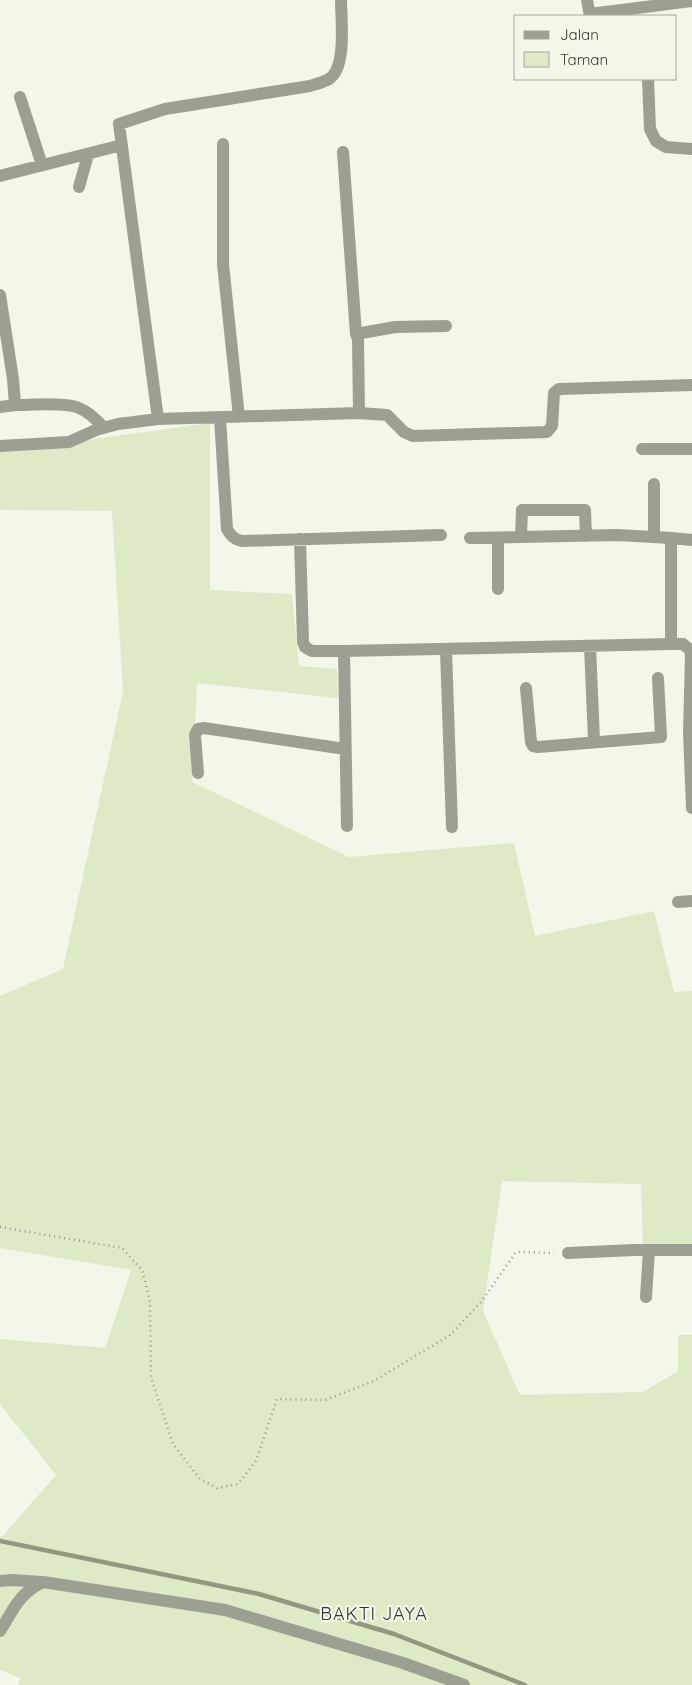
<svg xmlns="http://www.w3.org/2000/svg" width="692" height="1685" viewBox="0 0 692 1685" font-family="Quicksand,sans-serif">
<rect width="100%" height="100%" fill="#f2f7e9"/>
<!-- green -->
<path fill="#dde9c7" d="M210 423V590L292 594 299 666 337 669 338 698 197 683 192 782 349 857 514 843 535 936 654 911 674 992 692 991V1250H643L641 1184 502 1181 483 1311 520 1395 643 1392 678 1371V1335H692V1685H18L20 1678 0 1670V1536L2 1537 56 1475 0 1404V1339L105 1348 131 1270 0 1248V996L63 969 123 691 112 511 0 510V452Z"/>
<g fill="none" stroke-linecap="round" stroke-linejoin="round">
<!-- stream -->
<path stroke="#90987f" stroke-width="4.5" d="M0 1541 259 1594 394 1634 525 1685"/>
<!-- path -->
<path stroke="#979a90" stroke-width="2.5" stroke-dasharray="1 4" stroke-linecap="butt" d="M0 1227 122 1248 142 1270 150 1302 151 1377 173 1444 200 1479 217 1488 238 1484 256 1461 277 1399 325 1400 374 1381 450 1335 481 1302 516 1252 554 1253"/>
<!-- minor -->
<path stroke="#9ba092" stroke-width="12" d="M587 0 590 16
M590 14 692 1
M648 79 650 129 656 141 666 147 692 149
M20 97 42 165
M223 144V264L239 417
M343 152 356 334
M0 176 122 145
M79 187 88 155
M0 295 13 379 15 405 0 407
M15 405C31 405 66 402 79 408 89 412 97 420 104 428
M359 413 358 339 356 334 395 327 446 326
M220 418 227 529C231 536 234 539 242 541L441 535
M158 419 119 124 165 109 310 86C316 84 324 82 329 79 347 68 341 19 341 0
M0 446 69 442 96 430 118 424 158 419 359 413 387 415 404 432 413 436 547 432 552 426 554 393 559 389 692 385
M642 449H692
M654 484V536
M521 537 522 510H585L586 536
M470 538 617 535 671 538
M498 538V589
M300 539 303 642 305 647 312 651H344L671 644V538L692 540
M671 644H683L690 650 691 655 689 733 692 808
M590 646 594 741
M446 650 452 827
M344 651 347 826
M526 688 531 742 533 746 538 747 661 737 658 678
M198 773 195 735 198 729 204 728 345 749
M678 902 692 901
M568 1253 634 1250H692
M646 1297 649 1250
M0 1581 12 1580 41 1582
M0 1631C14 1609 18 1594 43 1582L225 1610 403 1663 464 1685"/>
</g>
<g text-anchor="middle" stroke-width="4.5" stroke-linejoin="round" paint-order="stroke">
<!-- quarter labels -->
<g font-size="18" letter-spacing="1" fill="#343630" stroke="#f2f7e9">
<text x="374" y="1620">BAKTI JAYA</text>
</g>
</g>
<!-- legend -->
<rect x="514" y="15" width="162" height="65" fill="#f2f7e9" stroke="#a6aa9f"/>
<rect x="524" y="31" width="25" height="8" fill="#9ba092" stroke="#a6aa9f"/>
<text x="560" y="40" font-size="15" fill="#343630">Jalan</text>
<rect x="524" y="52" width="25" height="15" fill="#dde9c7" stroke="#a6aa9f"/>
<text x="560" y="65" font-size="15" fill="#343630">Taman</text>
</svg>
